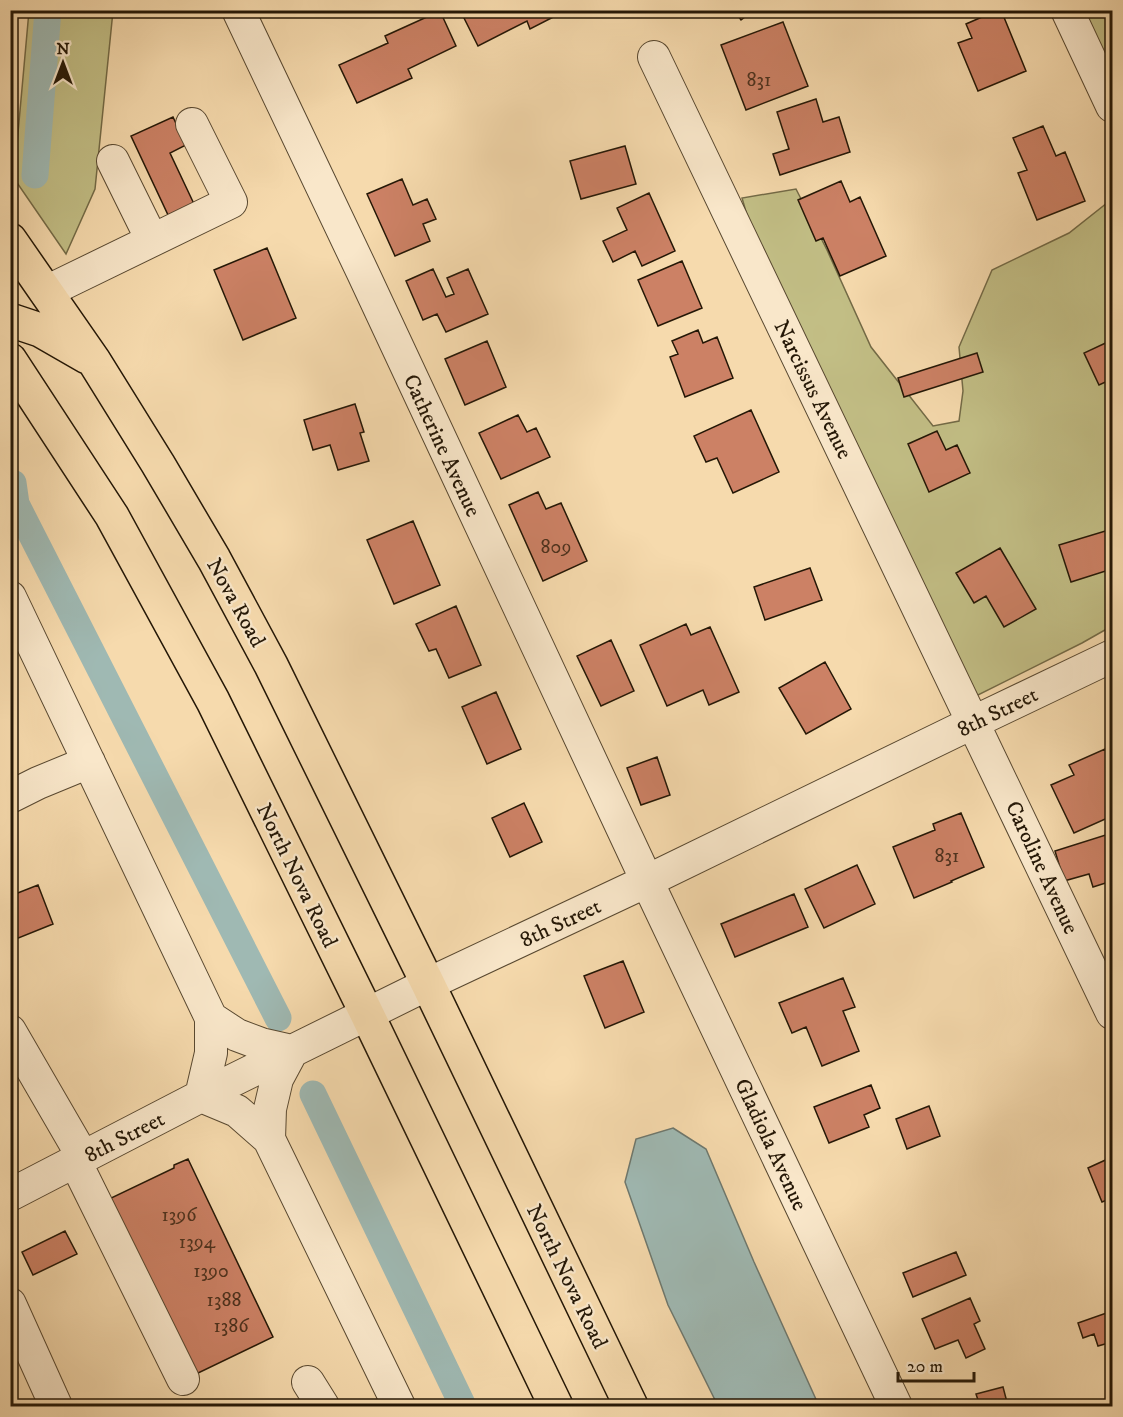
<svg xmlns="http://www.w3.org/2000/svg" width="1123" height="1417" viewBox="0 0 1123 1417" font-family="'IM FELL DW Pica',serif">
<rect width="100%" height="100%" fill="#f6daad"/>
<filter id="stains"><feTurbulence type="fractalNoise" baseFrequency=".00333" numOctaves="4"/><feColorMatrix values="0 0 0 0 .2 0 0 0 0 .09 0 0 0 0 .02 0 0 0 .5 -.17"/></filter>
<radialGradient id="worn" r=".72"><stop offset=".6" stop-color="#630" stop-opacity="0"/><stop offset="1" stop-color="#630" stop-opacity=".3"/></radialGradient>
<!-- green -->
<path fill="#c2be85" stroke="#736a46" stroke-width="1.5" d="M29 11H113L95 189 66 254 11 174V168L16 155Z
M1084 11H1112V76Z
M796 189 827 250 871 347 933 426 959 421 963 391 959 347 992 270 1069 233 1112 199V626L1082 643 976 696 751 229 742 198Z"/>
<!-- water -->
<path fill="#9fb9b3" stroke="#6e786e" stroke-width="1.5" d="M673 1128 706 1149 754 1262 819 1406H718L668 1305 625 1182 636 1139Z"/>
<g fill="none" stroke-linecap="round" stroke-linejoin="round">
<!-- canal -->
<path stroke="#9fb9b3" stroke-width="27" d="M35 175 48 10
M13 483 16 504 278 1018
M313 1094 463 1406"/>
</g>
<!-- building -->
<path fill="#cc8165" stroke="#241706" stroke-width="1.5" d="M460 10H567L530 29 527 21 478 46Z
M734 10H754L741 20Z
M998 10H1001L1026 71 978 91 958 43 972 38 966 24Z
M440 11 456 46 408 69 412 78 357 103 339 65 388 43 385 36Z
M783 22 808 86 746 110 721 45Z
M816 99 823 122 839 117 850 152 780 175 773 154 789 149 777 112Z
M173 117 186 145 170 153 195 206 169 217 131 136Z
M1043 126 1056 156 1065 152 1085 201 1037 220 1018 173 1027 170 1013 138Z
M625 146 636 184 581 199 570 161Z
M402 179 413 205 427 199 436 219 423 224 430 241 395 256 367 194Z
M841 181 850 202 860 197 886 256 840 276 823 238 816 241 798 200Z
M649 193 675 251 642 266 635 251 613 262 603 241 627 230 617 208Z
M267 248 296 318 243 340 214 270Z
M682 261 702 308 658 326 638 280Z
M433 269 446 297 454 294 447 278 468 269 488 314 446 332 437 314 423 320 406 281Z
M698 330 703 343 717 337 733 378 685 397 670 357 678 354 672 341Z
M1112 340V379L1099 385 1084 353Z
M487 341 506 387 465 405 445 359Z
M977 353 983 372 904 397 898 378Z
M355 404 364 432 360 433 369 461 338 470 330 445 313 450 304 420Z
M751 410 779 472 733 493 717 458 706 462 694 436Z
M518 415 527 432 536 428 550 457 501 479 479 433Z
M937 431 946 450 957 445 970 473 929 492 908 444Z
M538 492 546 509 561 503 587 561 543 581 509 505Z
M413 521 440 585 394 604 367 540Z
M1112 529V569L1071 582 1059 545Z
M1000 548 1036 609 1004 627 986 596 974 603 956 573Z
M810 568 822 600 765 620 754 587Z
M456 606 481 665 449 678 436 649 429 651 416 624Z
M686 624 691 635 710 627 739 692 709 705 703 690 667 706 640 645Z
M611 640 634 691 601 706 577 656Z
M825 662 851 709 806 734 779 688Z
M496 692 521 749 487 764 462 707Z
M1105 749 1112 766V816L1074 833 1051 785 1074 775 1069 765Z
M657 757 670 795 641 805 627 768Z
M524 803 542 842 510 857 492 818Z
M961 813 984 867 951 881 952 882 914 898 893 847 935 830 933 824Z
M1112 833V881L1093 887 1089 874 1064 881 1055 851Z
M857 865 875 904 824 928 805 889Z
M38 885 53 924 11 941 10 922 13 921 10 916V896Z
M794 894 808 927 735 957 721 924Z
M623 961 644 1012 605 1028 584 976Z
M843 978 855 1007 843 1011 859 1051 822 1066 806 1027 792 1033 779 1003Z
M871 1085 880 1108 864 1115 869 1127 829 1143 814 1107Z
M929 1106 940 1136 907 1149 896 1119Z
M1112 1157V1198L1102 1202 1088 1168Z
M188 1159 273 1337 194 1375 109 1199 174 1168V1165Z
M65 1231 77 1254 33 1275 22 1252Z
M956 1252 966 1275 913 1297 903 1273Z
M970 1298 980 1321 974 1324 985 1349 966 1358 958 1340 935 1349 922 1319Z
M1112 1311V1342L1098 1346 1094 1334 1083 1338 1078 1323Z
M1003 1387 1008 1406H980L976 1394Z"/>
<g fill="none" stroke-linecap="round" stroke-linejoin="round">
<defs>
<path id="minor" d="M238 10 363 273 647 881 896 1406
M1067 10 1112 106
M654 57 1112 1013
M113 161 152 240
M46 292 231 202 192 124
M10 597 211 1018V1053L201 1096
M10 797 38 783 89 762
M211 1018 237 1035 261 1044 292 1051
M10 1031 83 1157
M201 1096 237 1111 269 1139 399 1406
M269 1139 270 1109 277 1079 292 1051
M75 1161 183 1379
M10 1195 201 1096 428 984 647 881 974 722 1112 656
M10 1304 56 1406
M308 1382 323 1406"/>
<path id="major" d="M10 240 94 361 158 464 214 559 271 665 428 984 631 1406
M10 320 40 330 87 357
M10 360 112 516 213 701 367 1014 556 1406"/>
</defs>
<!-- minor casing -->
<use href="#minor" stroke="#584830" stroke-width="34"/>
<!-- major casing -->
<use href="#major" stroke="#241706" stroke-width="36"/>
<!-- minor -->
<use href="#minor" stroke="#f9e7ca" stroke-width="32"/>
<!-- major -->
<use href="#major" stroke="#f6daad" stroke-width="33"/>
</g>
<g text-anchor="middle" stroke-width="4.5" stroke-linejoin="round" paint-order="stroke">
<!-- number labels -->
<g font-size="20" fill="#4e321e">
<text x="759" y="86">831</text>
<text x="556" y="553">809</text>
<text x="947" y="862">831</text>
<text x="179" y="1221">1396</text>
<text x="197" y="1248">1394</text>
<text x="211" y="1277">1390</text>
<text x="224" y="1306">1388</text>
<text x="231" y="1332">1386</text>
</g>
<!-- street labels -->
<g font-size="22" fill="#241706" stroke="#f9e7ca">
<text transform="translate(814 389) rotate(64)" y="8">Narcissus Avenue</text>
<text transform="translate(443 445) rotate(65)" y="8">Catherine Avenue</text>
<text transform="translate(237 602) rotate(61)" y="8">Nova Road</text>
<text transform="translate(997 711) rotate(-26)" y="8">8th Street</text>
<text transform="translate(1043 867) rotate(65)" y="8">Caroline Avenue</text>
<text transform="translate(298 875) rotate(64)" y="8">North Nova Road</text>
<text transform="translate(560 922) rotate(-25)" y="8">8th Street</text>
<text transform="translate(124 1136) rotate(-27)" y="8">8th Street</text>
<text transform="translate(772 1144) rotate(65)" y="8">Gladiola Avenue</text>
<text transform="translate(568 1276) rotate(64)" y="8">North Nova Road</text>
</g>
</g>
<!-- margin -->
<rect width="1123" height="1417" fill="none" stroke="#f6daad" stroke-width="36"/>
<rect x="12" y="12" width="1099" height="1393" fill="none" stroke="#241706" stroke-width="3"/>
<rect x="18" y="18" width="1087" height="1381" fill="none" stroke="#241706" stroke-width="1.5"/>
<!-- north arrow -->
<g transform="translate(63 63)" stroke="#f9e7ca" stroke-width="4.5" paint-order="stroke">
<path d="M0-4.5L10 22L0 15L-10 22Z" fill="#241706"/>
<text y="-9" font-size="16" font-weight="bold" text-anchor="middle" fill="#241706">N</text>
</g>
<!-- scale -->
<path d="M898 1372v9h76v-9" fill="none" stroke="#241706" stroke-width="3"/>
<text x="907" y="1372" font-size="18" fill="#241706" stroke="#f9e7ca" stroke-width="4.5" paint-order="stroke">20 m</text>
<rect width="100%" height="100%" filter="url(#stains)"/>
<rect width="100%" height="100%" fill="url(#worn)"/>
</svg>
